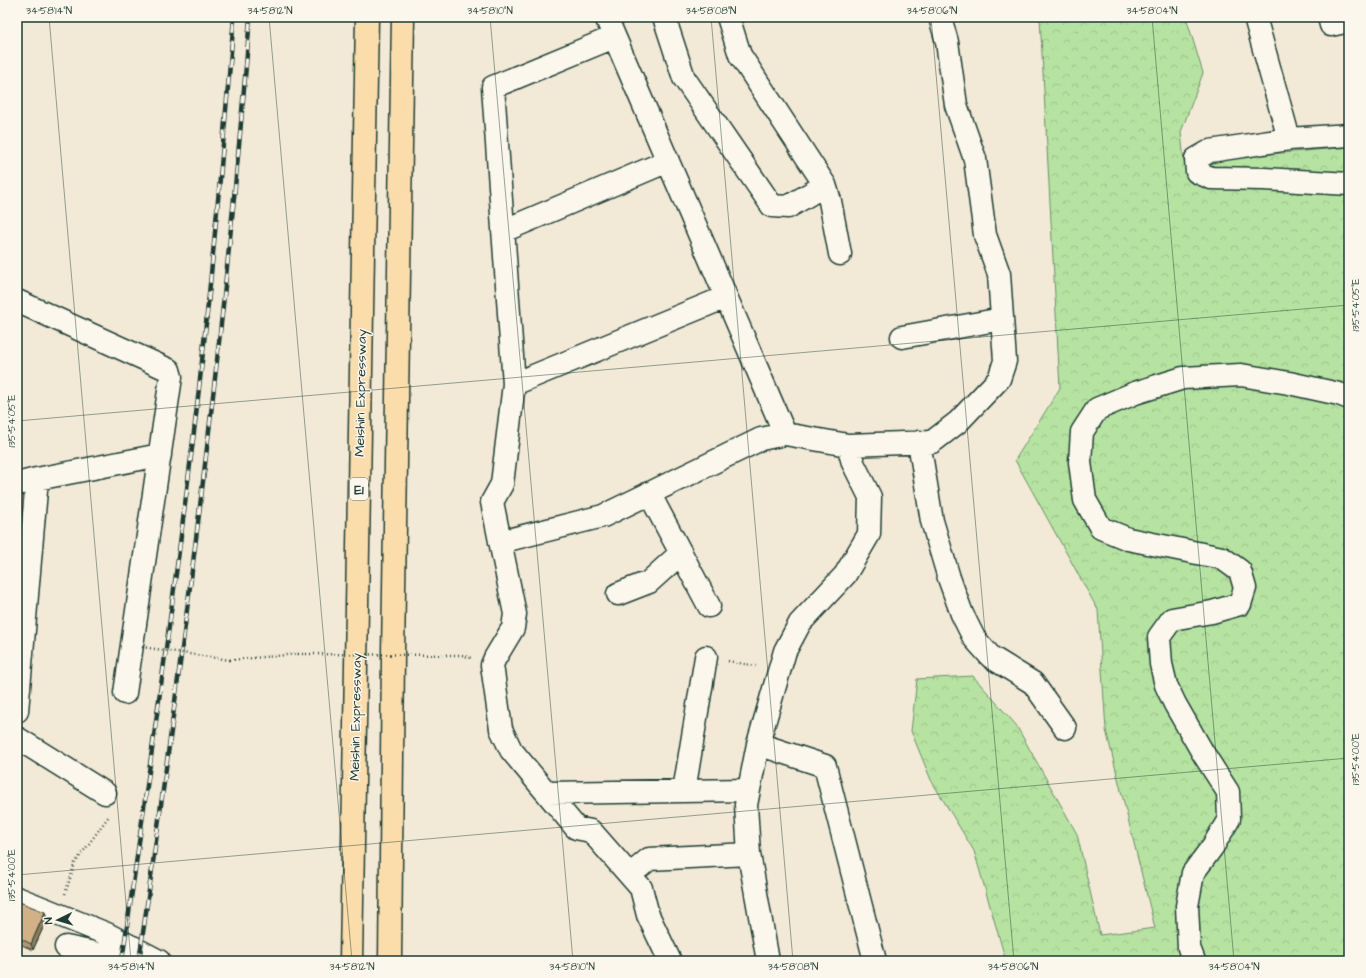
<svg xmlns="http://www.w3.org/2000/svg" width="1366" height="978" viewBox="0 0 1366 978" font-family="'Architects Daughter',sans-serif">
<defs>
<pattern id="forest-crowns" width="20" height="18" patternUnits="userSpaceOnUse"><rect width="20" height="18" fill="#b6e3a1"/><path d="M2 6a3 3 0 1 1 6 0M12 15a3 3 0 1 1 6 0" fill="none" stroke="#9cc48b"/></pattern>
</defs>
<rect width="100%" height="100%" fill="#f3e9d7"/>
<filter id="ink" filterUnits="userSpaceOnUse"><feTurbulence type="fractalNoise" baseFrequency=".025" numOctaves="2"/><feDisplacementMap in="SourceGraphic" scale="8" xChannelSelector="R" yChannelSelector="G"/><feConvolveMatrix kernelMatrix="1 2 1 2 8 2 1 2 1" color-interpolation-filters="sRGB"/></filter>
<g filter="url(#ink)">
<!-- forest -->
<path fill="url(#forest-crowns)" stroke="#6a906a" d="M1040 17H1186L1203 73 1181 132 1184 162 1349 147V961H1006L974 851 931 780 911 731 917 679 973 676 1016 725 1077 834 1100 935 1155 928 1106 730 1098 610 1015 460 1060 388Z"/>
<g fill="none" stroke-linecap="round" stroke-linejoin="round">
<defs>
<path id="minor" d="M606 17 785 434 848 445 853 463 870 497 869 534 845 575 800 623 785 651 758 744 746 805 749 854 768 961
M664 17 684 78 772 206 788 207 825 185
M728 17 740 55 825 185 830 201 840 254
M1255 17 1289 139
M1329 17 1331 25 1349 21
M614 37 493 87 514 384 502 484 492 502 515 614 513 628 495 658 492 665 501 729 511 750 576 828 591 831 641 888 648 915 670 961
M1349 135 1289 139 1210 151 1196 159 1197 172 1211 178 1264 179 1349 184
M503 231 668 161
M17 301 169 370 171 377 125 693
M902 337 1002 319
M514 384 726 297
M919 442 932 521 949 578 962 614 974 638 991 657 1033 683 1065 728
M848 445 932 442 958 422 999 379 1005 361 999 274 985 235 975 159 956 105 947 42 940 17
M17 484 37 479 160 455
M649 493 709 606
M500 542 603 516 761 439 785 434
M618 594 649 582 681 553
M17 711 37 479
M17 738 105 793
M758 744 825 766 875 961
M684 791 706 657
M547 793 749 790
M630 875 649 859 749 854
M17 898 107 934 159 961
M66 947 103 955 133 947
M1194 961 1189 948 1187 906 1193 873 1213 846 1229 819 1228 792 1203 753 1175 704 1166 685 1161 664 1159 637 1172 619 1212 612 1240 604 1245 588 1240 571 1222 558 1128 539 1101 528 1085 500 1080 462 1082 432 1097 409 1135 393 1183 378 1241 375 1289 383 1339 394 1349 398"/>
<path id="highway" d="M351 961 367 17
M390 961 393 654 403 17"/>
</defs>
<!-- minor casing -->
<use href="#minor" stroke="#1f3d34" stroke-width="25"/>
<!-- highway casing -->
<use href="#highway" stroke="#1f3d34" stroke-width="25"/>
<!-- path -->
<path stroke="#1f3d34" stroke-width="2.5" stroke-dasharray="1 3" stroke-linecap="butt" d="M462 655 471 658
M230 660 298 654
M728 661 756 666
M65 894 75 863 109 816"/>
<!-- minor -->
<use href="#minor" stroke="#fbf7ec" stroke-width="22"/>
<!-- highway -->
<use href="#highway" stroke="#fbddab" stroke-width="22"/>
<defs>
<path id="rail" d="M122 961C147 788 172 614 193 440 210 299 222 158 234 17
M139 961C184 647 225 333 250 17"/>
</defs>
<!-- rail casing -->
<use href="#rail" stroke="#1f3d34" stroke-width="4.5"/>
<!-- rail -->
<use href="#rail" stroke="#fbf7ec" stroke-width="3" stroke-dasharray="9" stroke-linecap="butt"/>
<!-- path-bridge -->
<path stroke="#1f3d34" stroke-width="2.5" stroke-dasharray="1 3" stroke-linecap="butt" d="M142 647 230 660
M298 654 462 655"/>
</g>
<!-- wall -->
<path fill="#b49872" stroke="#1f3d34" d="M17 901 47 919 33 950 17 943Z"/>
<!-- shaded-wall -->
<path fill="#927c5d" stroke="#1f3d34" d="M45 912 47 919 33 950 31 944Z"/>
<!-- building -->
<path fill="#d1b185" stroke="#1f3d34" d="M17 901 45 912 31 944 17 937Z"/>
</g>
<!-- ticks -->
<path fill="none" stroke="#1f3d34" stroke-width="1" stroke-opacity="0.45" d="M49 17 131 961M269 17 352 961M490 17 573 961M711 17 793 961M931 17 1014 961M1152 17 1234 961M17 421 1349 305M17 875 1349 758"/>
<g text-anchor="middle" stroke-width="3" stroke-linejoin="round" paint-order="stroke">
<!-- shield labels -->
<rect fill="#fbf7ec" stroke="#61756b" stroke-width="1" x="350" y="478" width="18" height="22" rx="3"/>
<g font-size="13" font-weight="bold" fill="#1f3d34">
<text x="359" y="494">E1</text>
</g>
<!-- street labels -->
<g font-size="14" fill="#1f3d34" stroke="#fbf7ec">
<text transform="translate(360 393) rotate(-89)" y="5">Meishin Expressway</text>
<text transform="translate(355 717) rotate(-89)" y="5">Meishin Expressway</text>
</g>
</g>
<!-- margin -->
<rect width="1366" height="978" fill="none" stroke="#fbf7ec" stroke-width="44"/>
<!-- north arrow -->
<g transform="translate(58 920) rotate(265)" stroke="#fbf7ec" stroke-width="3" paint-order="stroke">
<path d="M0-3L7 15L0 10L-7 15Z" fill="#1f3d34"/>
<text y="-6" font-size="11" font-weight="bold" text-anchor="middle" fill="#1f3d34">N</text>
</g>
<rect x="22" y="22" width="1322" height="934" fill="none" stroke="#1f3d34" stroke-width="1.5"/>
<g font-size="10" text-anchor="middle" fill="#1f3d34">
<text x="49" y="14">34°58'14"N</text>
<text x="270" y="14">34°58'12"N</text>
<text x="490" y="14">34°58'10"N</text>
<text x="711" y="14">34°58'08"N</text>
<text x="932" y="14">34°58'06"N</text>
<text x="1152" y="14">34°58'04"N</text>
<text transform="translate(1355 305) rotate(-90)" y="4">135°54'05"E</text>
<text transform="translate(11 421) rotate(-90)" y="4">135°54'05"E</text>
<text transform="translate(1355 759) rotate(-90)" y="4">135°54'00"E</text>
<text transform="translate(11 875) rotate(-90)" y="4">135°54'00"E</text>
<text x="131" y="970">34°58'14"N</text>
<text x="352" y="970">34°58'12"N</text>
<text x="572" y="970">34°58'10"N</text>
<text x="793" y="970">34°58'08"N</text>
<text x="1013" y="970">34°58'06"N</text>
<text x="1234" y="970">34°58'04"N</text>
</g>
</svg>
